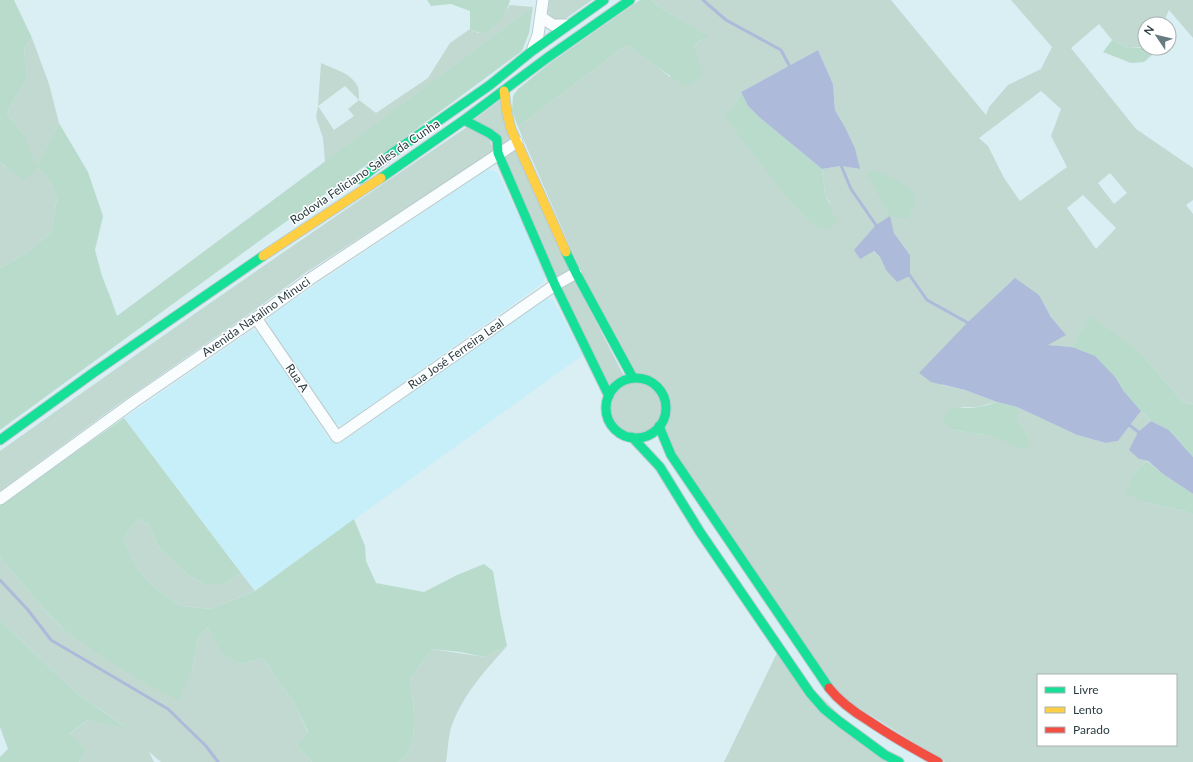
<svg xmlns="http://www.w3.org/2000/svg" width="1193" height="762" viewBox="0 0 1193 762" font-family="Lato,sans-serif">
<rect width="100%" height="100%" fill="#daeff4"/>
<!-- built -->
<path fill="#c7eff9" d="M488 169 497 172 547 273 543 283 342 426 335 423 266 325 269 316Z
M546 298 553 300 583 355 255 591 124 418 252 330 260 333 328 438 339 444Z"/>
<!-- green -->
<path fill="#c1d9d1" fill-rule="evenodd" d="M549 0H592L565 19 554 20 548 13Z
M650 0H891L986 115 989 107 1008 85 1041 69 1052 47 1011 0H1193V38L1169 10 1163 24H1145V47L1129 48 1112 40 1099 24 1071 48 1136 129 1193 168V200L1186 205 1193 214V405L1183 402 1138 350 1091 317 1072 347 1047 345 1065 334 1051 317 1039 295 941 385 965 390 997 402 977 407H961L952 429 974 434 988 435 1005 441 1030 439 1017 420V407L1077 435 1106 443 1118 441 1141 411 1151 421 1138 432 1139 459 1147 461 1133 474 1144 502 1185 511 1193 515V762H945L837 694 673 453 663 426C676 401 663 376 634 376L580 270 518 127 627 45 649 60 670 77 699 41 709 37 669 13ZM818 50 833 84 835 110 845 127 855 148 859 169 841 166 822 169 825 194 830 204 733 107 741 92ZM1041 91 1061 109 1051 136 1067 167 1020 201 1004 178 988 146 979 138ZM1110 173 1127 193 1114 204 1098 183ZM1083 195 1116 228 1096 249 1067 208ZM889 217 894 233 910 255 886 270 880 257 873 251ZM1038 675H1176V745H1038Z
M510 5 533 7 325 162 323 138 316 117 318 106 321 63C333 69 352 73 358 87 359 91 359 96 359 100L376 113 428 78 450 43 470 29 478 33 492 29ZM345 86 359 100 348 109 354 116 334 130 318 106Z
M32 38 49 84 59 123 37 168 50 180 57 198 51 233 25 254 0 268V162L6 167 23 134 7 113 27 77 24 49Z
M502 99 515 140 501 149 471 122Z
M467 127 488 136 494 152 305 273 252 312 116 406 0 491V451C154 341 310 233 467 127Z
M514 147 572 270 557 281 503 154Z
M573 277 625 378 616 383 611 388 559 284Z
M609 408a27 27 0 1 1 54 0a27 27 0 1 1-54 0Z
M138 519 149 524 158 547 187 574 204 584H223L241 573 255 591 211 609 180 606 152 586 135 565 123 539Z
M0 557 43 608 64 629 192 668 198 639 207 627 225 655 241 664 263 658 295 704 308 733 297 746 312 762H161L149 752 154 762H79L87 750 68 735 88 720 124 726 74 691 0 620Z
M507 646C485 671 464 693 452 725 448 736 448 750 446 762H398C402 759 407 755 409 751 418 728 413 702 410 679L432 649 484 657Z
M777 653 887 762H724Z"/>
<!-- forest -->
<path fill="#b9dbcc" d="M0 0H14L32 38 24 49 27 77 7 113 23 134 37 167 59 123 88 172 103 216 95 250 102 276 111 299 117 316 533 7 529 33 522 51 388 150 284 223 0 430V268L25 254 51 233 57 198 50 180 37 168 24 180 0 162Z
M427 0H510C509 9 495 30 485 33 480 34 475 31 470 29V11L451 4 431 6Z
M640 0H650L669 13 710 37 699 41 694 47 702 76 686 86C665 74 647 58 627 45L518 127 512 111 513 96 518 89 550 63Z
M1112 40 1129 48H1160L1144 62 1131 63 1103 52Z
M741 92 748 106 759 117 822 169 825 194 837 223 826 229 811 223 785 195 725 117 733 107Z
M872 171C884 173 904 182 912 192 914 195 915 198 916 201L907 219 890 216 867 175Z
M1091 316 1138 350 1183 402 1193 405V457L1169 430 1151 421 1141 411 1123 390 1116 378 1072 347Z
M997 402 1017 407V420L1030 439 1026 450 988 435 974 434 952 429 943 420C949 401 963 410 978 407 985 406 991 404 997 402Z
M124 418 241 573 223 584H204L187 574 158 547 149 524 138 519 123 539 135 565 152 586 180 606 211 609 255 591 354 519 365 546 366 561 376 583 424 592 457 575 484 564 493 571 500 612 507 646 484 657 460 652 432 649 410 679C413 702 418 728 409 751 407 755 402 759 398 762H312L297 746 308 732 295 704 263 658 241 664 224 655 207 627 198 639 192 668 178 700 145 683 100 655 64 629 43 608 0 557V505Z
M1147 461 1163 474 1193 494V515L1185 511 1144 502 1126 493 1133 474Z
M0 620 74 691 125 727 88 720 69 734 87 750 79 762H0V757L8 749 0 727Z"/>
<!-- water -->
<path fill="#aebada" d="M818 50 833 84 835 110 845 127 855 148 860 169 841 166 822 169 759 117 748 106 741 92Z
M890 216 894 233 910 255V276L897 282 886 270 880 257 874 251 860 259 854 250 876 225Z
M1015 278 1039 295 1051 317 1066 335 1048 345 1072 347 1095 356 1116 378 1123 390 1141 411 1118 441 1106 443 1077 435 1017 407 997 402 965 390 931 382 919 373 967 323Z
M1151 421 1169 430 1193 457V494L1163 474 1148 461 1139 459 1129 450 1138 432Z"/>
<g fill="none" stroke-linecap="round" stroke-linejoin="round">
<!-- stream -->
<path stroke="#aebada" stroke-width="3" d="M703 0 726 20 781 50 791 69
M840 163 851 189 878 228
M908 273 927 300 970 324
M1128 424 1141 434
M0 580 28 610 51 640 168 709 206 746 218 762"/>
<defs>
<path id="street" d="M541 17 553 25H567
M533 48 538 35 543 0
M256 318 337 437 555 285 576 273
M0 499 135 401 256 318 310 279 517 142"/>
<path id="fast" d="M464 120 489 133 497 139 498 153 555 285 609 396
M381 178 464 120 547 58 630 0
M360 179 391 154 490 85 532 51 604 0
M566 252 576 273 633 378
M606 408a30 30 0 1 1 60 0a30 30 0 1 1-60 0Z
M659 426 671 455 829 688
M632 437 660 467 700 532 810 693 824 709 840 722 885 755 899 762
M0 440 93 373 263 256"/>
<path id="slow" d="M504 91 507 113 511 129 566 252
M263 256 381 178"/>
<path id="jam" d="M829 688C840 702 854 712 869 721 891 736 914 749 938 762"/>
</defs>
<!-- street casing -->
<use href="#street" stroke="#b9cbcf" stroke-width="13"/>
<!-- fast casing -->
<use href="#fast" stroke="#b9cbcf" stroke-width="11"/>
<!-- slow casing -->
<use href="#slow" stroke="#b9cbcf" stroke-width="11"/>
<!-- jam casing -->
<use href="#jam" stroke="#b9cbcf" stroke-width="11"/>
<!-- street -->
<use href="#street" stroke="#f9fdfd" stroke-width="11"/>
<!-- fast -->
<use href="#fast" stroke="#16e098" stroke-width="9"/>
<!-- slow -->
<use href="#slow" stroke="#ffcf43" stroke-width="9"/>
<!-- jam -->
<use href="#jam" stroke="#f24e42" stroke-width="9"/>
</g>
<g text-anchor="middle" stroke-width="3" stroke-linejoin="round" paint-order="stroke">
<!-- street labels -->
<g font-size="12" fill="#2a3c41" stroke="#fff">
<text transform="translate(365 172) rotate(-34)" y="4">Rodovia Feliciano Salles da Cunha</text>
<text transform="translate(256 317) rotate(-35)" y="4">Avenida Natalino Minuci</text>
<text transform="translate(456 354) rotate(-35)" y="4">Rua José Ferreira Leal</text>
<text transform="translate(297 378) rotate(56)" y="4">Rua A</text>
</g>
</g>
<!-- legend -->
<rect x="1037" y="674" width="140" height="72" fill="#ffffff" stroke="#aab1b3"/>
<rect x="1045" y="687" width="20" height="6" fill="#16e098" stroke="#aab1b3"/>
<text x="1073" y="694" font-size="12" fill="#2a3c41">Livre</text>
<rect x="1045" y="707" width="20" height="6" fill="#ffcf43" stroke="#aab1b3"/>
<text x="1073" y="714" font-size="12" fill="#2a3c41">Lento</text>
<rect x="1045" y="727" width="20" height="6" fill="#f24e42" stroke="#aab1b3"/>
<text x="1073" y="734" font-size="12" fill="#2a3c41">Parado</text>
<!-- north arrow -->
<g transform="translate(1157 36) rotate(305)"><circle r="19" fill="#ffffff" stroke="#aab1b3"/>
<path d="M0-3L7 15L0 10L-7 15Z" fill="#687b80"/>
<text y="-6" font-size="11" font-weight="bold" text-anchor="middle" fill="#2a3c41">N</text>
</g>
</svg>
